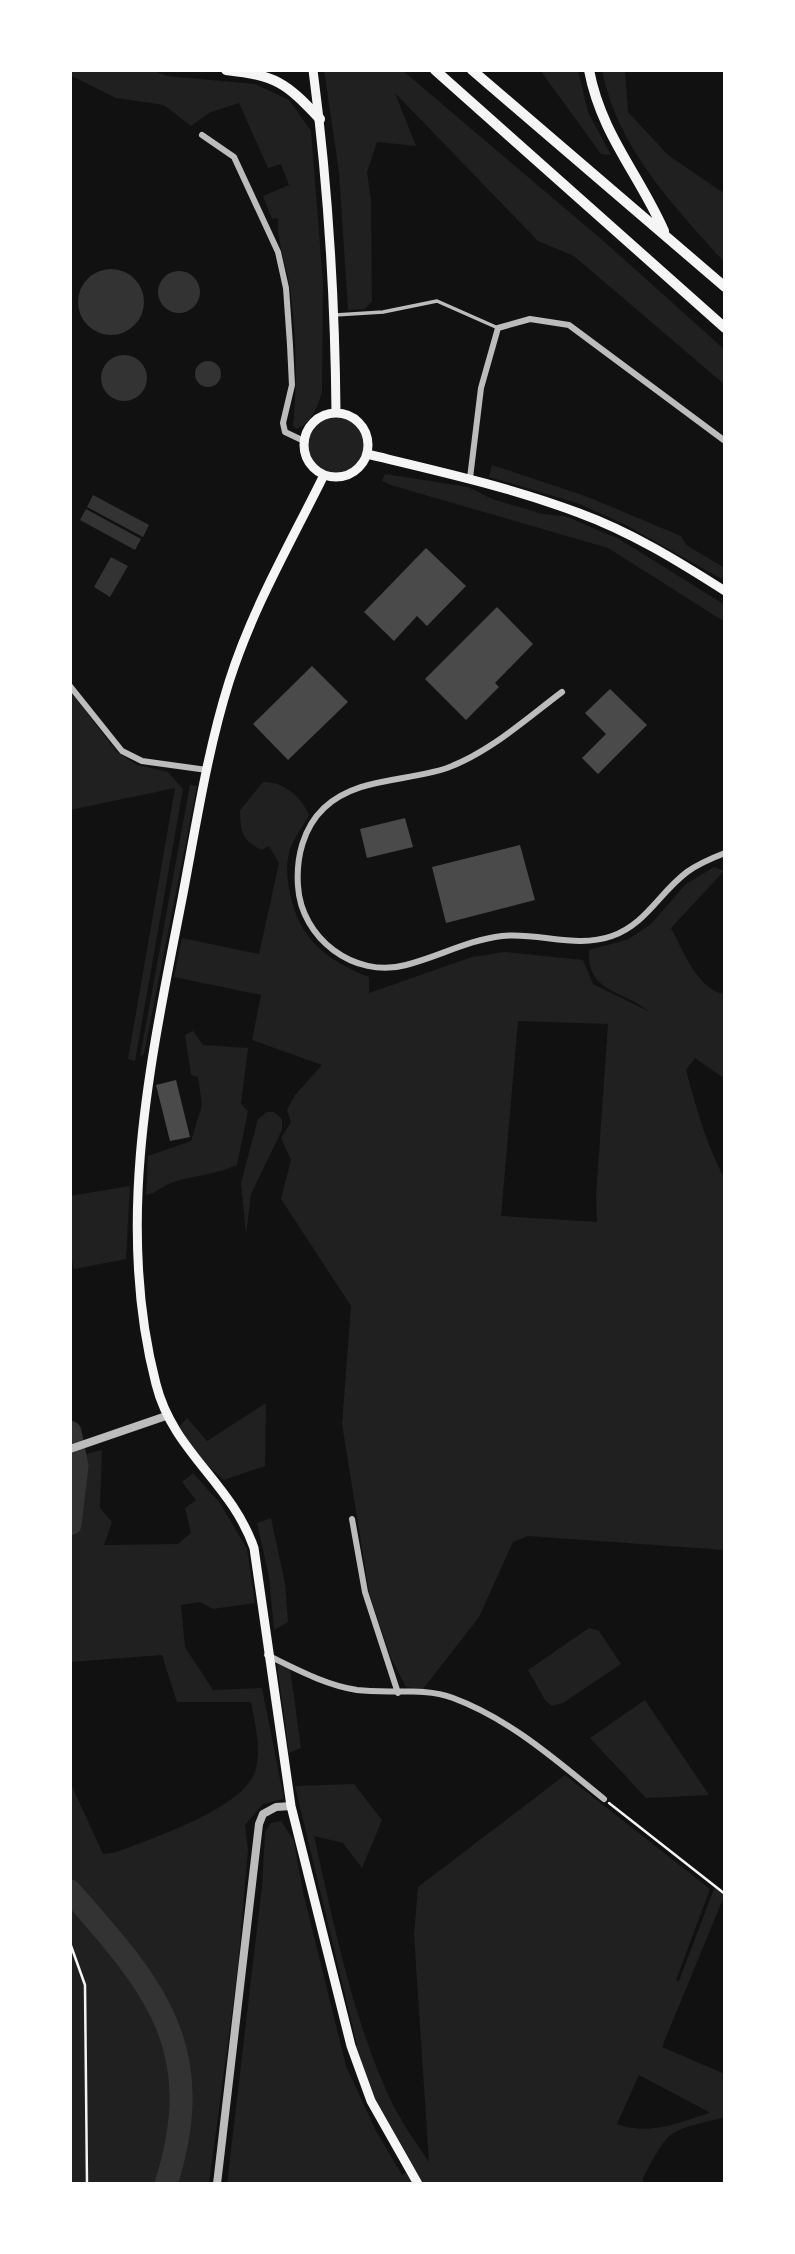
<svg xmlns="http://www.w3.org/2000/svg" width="795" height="2254" viewBox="0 0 795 2254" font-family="'DejaVu Sans',sans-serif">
<rect width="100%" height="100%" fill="#111"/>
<!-- green -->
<path fill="#202020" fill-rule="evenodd" d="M70 70H151L167 76 255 84 289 100 311 131 323 282 322 392C318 406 311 424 296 429L293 425C298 380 296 333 290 288 286 263 277 244 278 218L272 219 263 196 289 185 281 164 268 168 239 103 211 112 191 126 164 105 116 98 70 75Z
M324 70H402L608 245 725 350V385L574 256 538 241 395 93 416 146 377 142 367 172 371 200 372 301 365 309 348 310 339 172Z
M540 70H578L588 112 611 155 601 154Z
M602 70H625L628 112 668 155 725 194V263C674 206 617 148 602 70Z
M304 445a32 32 0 1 1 64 0a32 32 0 1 1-64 0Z
M492 465 588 497 681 536 686 545 725 568V581L626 525 577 503 489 477Z
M385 474 468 487 492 499 543 514 565 516 619 539 725 605V622L608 548 394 486 382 481Z
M70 691 117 752 137 765 168 772 183 789 135 1061 128 1059 175 788 70 810Z
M263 782C284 782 300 795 309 815 303 827 292 840 289 853 285 869 288 887 292 902 303 943 331 962 369 977V993L472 957 505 952 583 960 593 984 650 1012C623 989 587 994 589 950L629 939 651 924 686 884 714 867 724 871 671 928C683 950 698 991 725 994V1079L695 1058 686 1070C696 1107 705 1140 722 1174L725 1175V1550L528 1536 513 1542 479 1617 423 1689 406 1687 390 1656 369 1592 342 1424 351 1306 281 1199 291 1160 281 1138 291 1122 287 1110 295 1095 322 1065 252 1040 261 995 174 977 182 938 259 954 279 863 269 846 262 850C241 840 241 832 240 810ZM518 1021 608 1024 596 1196 597 1222 501 1216Z
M190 785 197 786 144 1054 140 1057Z
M193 1031 203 1045 248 1048 241 1104 248 1111 237 1165C216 1175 193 1175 171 1183 162 1186 157 1193 146 1195L148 1156 191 1141 202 1105 198 1077 191 1075 185 1035Z
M267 1112H274L282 1119V1130L251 1194 246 1234 241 1183 258 1119Z
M130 1186 126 1259 74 1269 70 1253V1196Z
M266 1403 265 1466 224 1480 197 1456 179 1427 187 1418 207 1441Z
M102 1450 100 1508 112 1522 104 1545 178 1544 191 1533 185 1508 196 1500 182 1482 193 1473 220 1503 247 1549 255 1603 213 1609 200 1602 181 1605 185 1647 213 1690 262 1688 284 1799 263 1804 245 1825 248 1850 238 1967 209 2184H70V1782L103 1854 117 1852C152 1838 242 1809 255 1772 262 1749 255 1725 251 1702H177L162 1655 70 1662V1458Z
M271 1518 285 1583 288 1622 274 1630 269 1577 257 1523Z
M589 1628 599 1631 621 1664 563 1703 552 1706 545 1700 528 1670Z
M277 1664 290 1668 301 1748 289 1753Z
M645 1700 709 1795 646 1798 590 1738Z
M565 1775 710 1889 676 1980 679 1981 715 1886 725 1894 662 2047 725 2074V2117C669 2132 671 2125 643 2178L644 2184H227L262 1886 265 1832 271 1823 281 1821 294 1841 303 1892 346 2066 376 2131 402 2175 410 2171 390 2137 351 2046 357 2045 295 1786 354 1784 382 1820 362 1868 343 1843 314 1836C334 1925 354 2026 394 2107 404 2126 417 2144 429 2162L414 1935 418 1887ZM639 2075 709 2112V2113C677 2123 650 2136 617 2124Z"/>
<!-- water -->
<path fill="#333" d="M78 302a33 33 0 1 1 66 0a33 33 0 1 1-66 0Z
M158 292a21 21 0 1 1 42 0a21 21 0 1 1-42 0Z
M101 378a23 23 0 1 1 46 0a23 23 0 1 1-46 0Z
M195 374a13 13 0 1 1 26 0a13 13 0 1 1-26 0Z
M93 495 149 525 143 537 87 507Z
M86 509 141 539 135 550 80 520Z
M111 557 128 566 110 597 94 587Z"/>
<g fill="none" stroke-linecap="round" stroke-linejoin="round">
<!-- river -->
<path stroke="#333" stroke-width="23" d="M70 1432 77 1466 70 1524
M70 1891C155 1987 209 2049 166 2184"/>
</g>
<!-- building -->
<path fill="#4a4a4a" d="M426 548 466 586 427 626 417 616 394 641 364 612Z
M497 607 533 644 495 683 499 687 466 720 425 679Z
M312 666 348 702 288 760 253 724Z
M610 689 647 725 598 774 582 758 606 734 585 713Z
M405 818 413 847 367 858 360 829Z
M520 845 535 900 446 923 432 867Z
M176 1080 190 1137 170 1141 156 1085Z"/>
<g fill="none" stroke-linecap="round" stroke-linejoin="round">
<!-- path -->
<path stroke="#f5f5f5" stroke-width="2.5" d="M609 1803 725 1894
M70 1943 85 1985 87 2184"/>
<!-- service -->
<path stroke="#bcbcbc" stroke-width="3.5" d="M335 315 383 312 437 301 498 328"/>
<!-- minor -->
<path stroke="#bcbcbc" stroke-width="6" d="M202 135 234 157 278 252 286 288 290 345 292 385 283 423 285 432 304 441
M470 478 481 388 498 328 530 319 569 325 725 441
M70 686 122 751 142 761 207 770
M562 692C526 719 490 752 447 768 406 782 357 777 324 808 303 828 296 858 298 886 301 938 354 979 406 965 438 957 468 940 502 936 539 932 576 949 612 936 646 924 659 893 687 872 698 864 712 858 725 853
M352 1519 365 1592 398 1693
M267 1655C296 1669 325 1685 357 1690 388 1694 423 1687 453 1698 510 1719 557 1761 604 1799"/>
<!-- tertiary -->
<path stroke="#bcbcbc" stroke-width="8" d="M70 1449 166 1416
M217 2184 259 1824 263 1814 276 1807 291 1806"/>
<!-- secondary -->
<path stroke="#f5f5f5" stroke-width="9" d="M313 70C328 184 335 298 336 413
M304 445a32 32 0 1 1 64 0a32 32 0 1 1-64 0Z
M367 454C438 471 510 487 579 513 631 532 678 561 725 591
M324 475C291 542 252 609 229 682 207 752 196 826 182 899 151 1058 114 1223 156 1384 173 1452 231 1482 254 1548L291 1806 351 2046 371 2101 418 2184"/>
<!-- motorway -->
<path stroke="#f5f5f5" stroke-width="10" d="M226 70C277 76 285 82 320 119
M435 70 725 328
M472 70 725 287
M589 70C601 134 639 174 664 231"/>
</g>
<!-- border -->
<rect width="795" height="2254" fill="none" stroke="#ffffff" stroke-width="144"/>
</svg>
